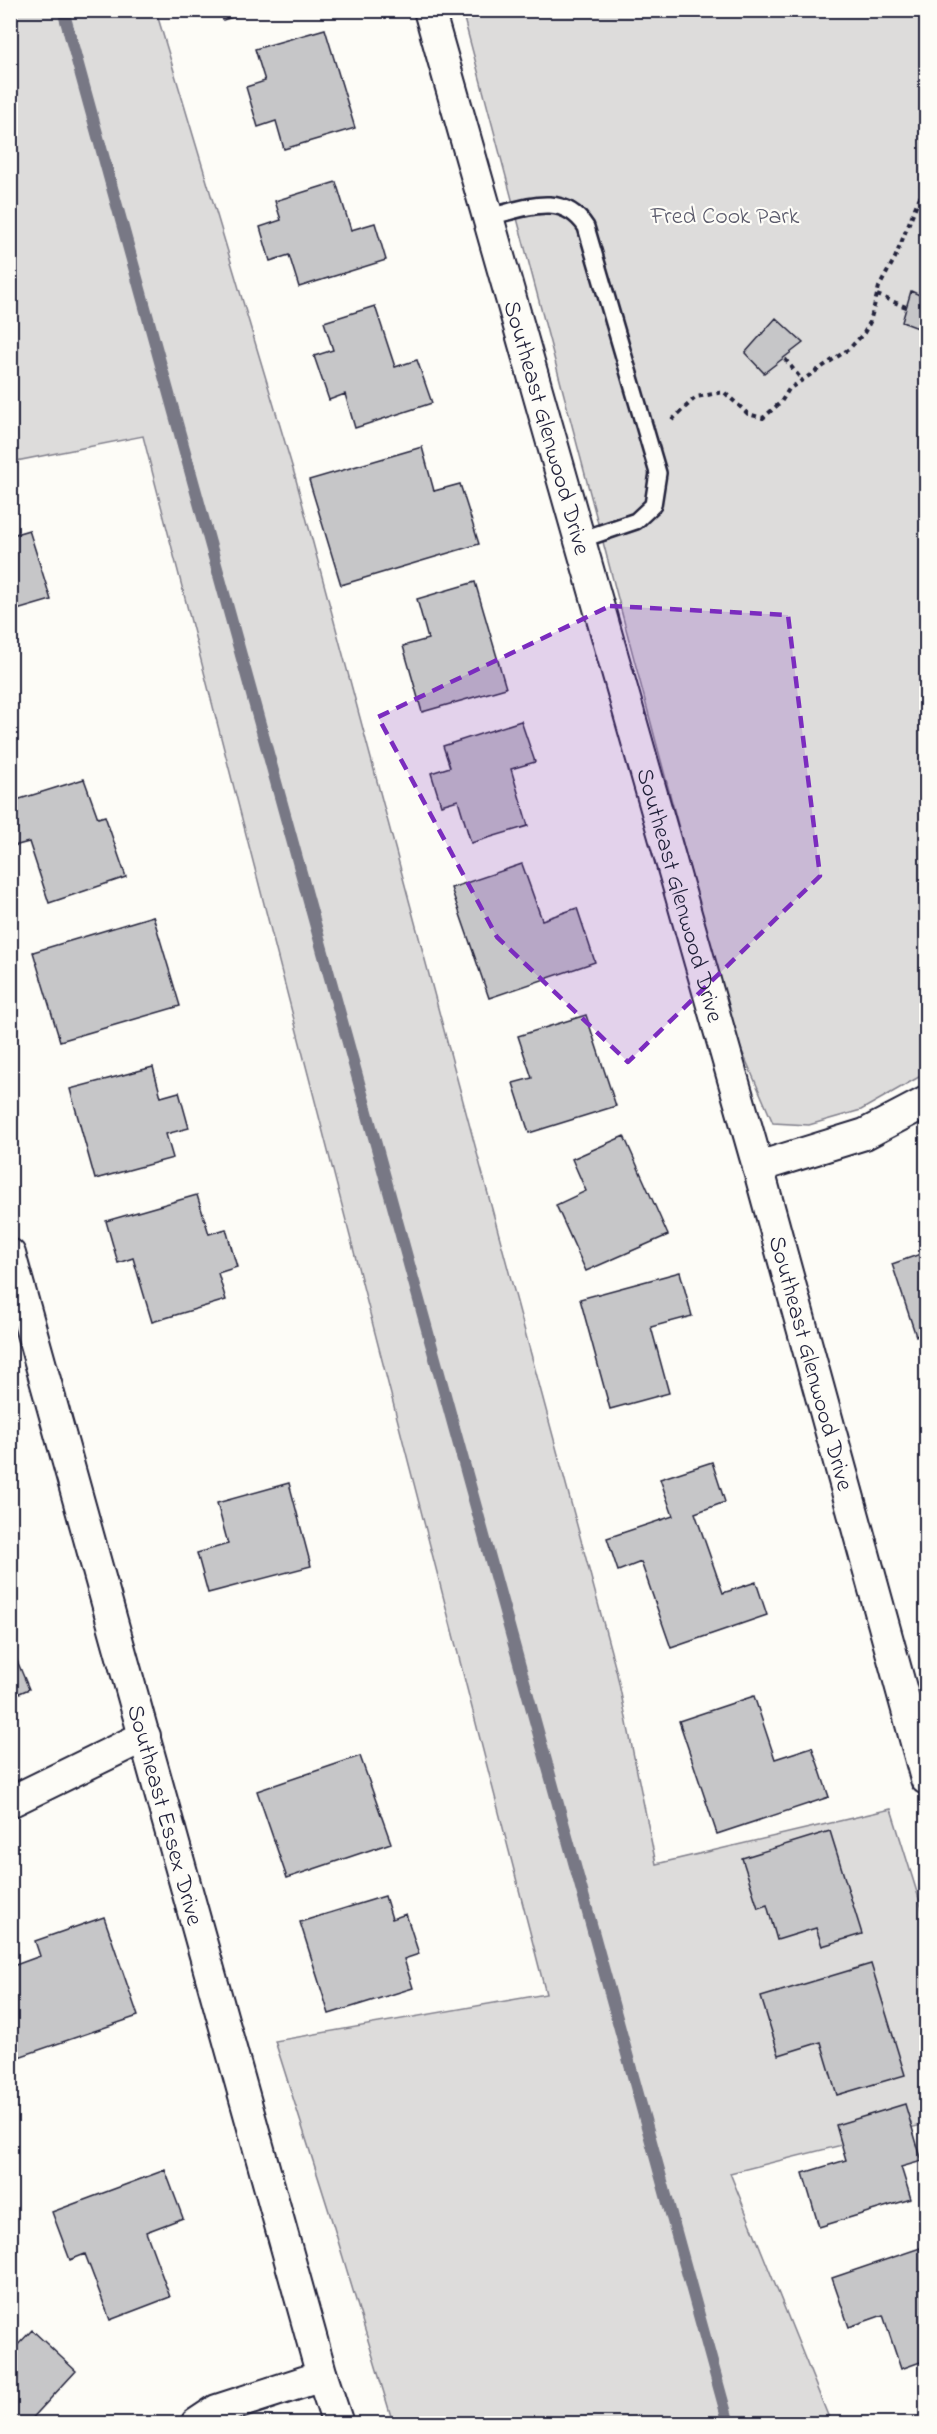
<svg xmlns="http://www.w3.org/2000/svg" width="937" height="2434" viewBox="0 0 937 2434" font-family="'Indie Flower',sans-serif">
<rect width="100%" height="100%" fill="#fdfcf7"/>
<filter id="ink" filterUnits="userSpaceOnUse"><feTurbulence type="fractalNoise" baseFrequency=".0167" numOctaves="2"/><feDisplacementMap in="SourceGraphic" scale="12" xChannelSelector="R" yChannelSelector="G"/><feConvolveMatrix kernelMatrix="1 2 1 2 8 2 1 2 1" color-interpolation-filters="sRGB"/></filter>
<g filter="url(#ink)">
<!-- green -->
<path fill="#dddcdb" stroke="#807f8b" stroke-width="1.5" d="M11 11H156L295 476 617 1674 656 1864 891 1809 926 1921V2124L730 2173 831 2423H393L332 2221 275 2041 546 1994 143 436 11 462Z
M462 11H926V1073L861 1110 809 1125 773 1123 732 1028Z"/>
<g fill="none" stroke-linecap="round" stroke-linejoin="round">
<!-- stream -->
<path stroke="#787885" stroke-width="12" d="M63 10 729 2424"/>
</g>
<!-- building -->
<path fill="#c6c6c8" stroke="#22223b" stroke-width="1.5" d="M220 10H256L223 20Z
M325 29 355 128 284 149 276 121 258 127 246 87 265 81 255 49Z
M336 182 351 230 375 223 386 260 299 287 289 255 270 261 260 227 281 220 275 201Z
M911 291 926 298V331L902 322Z
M375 306 395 367 417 360 432 403 355 428 345 394 329 400 314 356 333 350 324 322Z
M776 318 803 343 764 373 745 353Z
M422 447 434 491 460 484 479 544 341 585 309 480Z
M29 530 51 600 10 612V531L12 535Z
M475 582 506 688 422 712 403 646 428 639 417 599Z
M521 721 535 762 511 769 528 826 471 843 458 800 441 805 431 773 450 767 443 746Z
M84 779 98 818 105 816 126 877 49 903 29 842 10 847V802Z
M522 864 542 920 577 908 595 962 489 998 451 888Z
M153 916 180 1006 60 1041 33 952Z
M586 1015 616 1106 529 1133 513 1083 532 1078 518 1036Z
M153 1067 161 1097 179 1092 189 1128 166 1134 173 1158 95 1179 70 1089Z
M624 1136 668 1235 586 1271 556 1205 586 1191 572 1159Z
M197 1195 209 1234 226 1229 237 1267 218 1273 226 1300 152 1322 133 1258 118 1263 106 1221Z
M926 1252V1333L916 1336 892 1264Z
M680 1272 692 1316 651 1327 669 1393 610 1409 580 1299Z
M712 1462 725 1502 695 1513 723 1593 756 1582 767 1615 671 1648 641 1562 618 1571 607 1538 673 1516 660 1479Z
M289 1483 311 1566 208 1593 197 1553 228 1544 217 1503Z
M10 1644 29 1689 10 1697Z
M754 1696 775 1759 812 1747 829 1797 717 1834 679 1721Z
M360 1756 391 1843 287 1878 257 1791Z
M830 1831 862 1934 822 1946 816 1928 777 1940 767 1905 758 1908 742 1858Z
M385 1896 392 1919 406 1914 419 1954 404 1959 413 1988 329 2014 300 1922Z
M104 1917 138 2016 10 2060V1967L40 1956 35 1941Z
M871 1964 905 2075 837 2095 821 2042 779 2055 761 1997Z
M905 2104 922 2161 901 2167 911 2199 819 2227 803 2173 846 2160 836 2125Z
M165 2170 183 2218 146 2232 170 2297 110 2320 85 2254 70 2260 52 2212Z
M926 2246V2360L901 2369 883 2315 849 2327 832 2278Z
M32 2330 76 2371 27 2424H10V2353Z"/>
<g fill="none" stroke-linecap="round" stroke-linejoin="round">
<defs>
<path id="service" d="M488 217C524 209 562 190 586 227L658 473 653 505 636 521 580 540"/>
<g id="minor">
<path id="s1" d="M429 10 758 1167 926 1779"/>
<path d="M758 1167 865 1134 926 1102"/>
<path id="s2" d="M10 1254 322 2376 338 2424"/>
<path d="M10 1802 145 1736"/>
<path d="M196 2424 217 2410 322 2376"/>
</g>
</defs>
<!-- service casing -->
<use href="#service" stroke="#22223b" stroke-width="20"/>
<!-- minor casing -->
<use href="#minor" stroke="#22223b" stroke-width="34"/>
<!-- path -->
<path stroke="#22223b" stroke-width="4" stroke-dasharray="4.5 4.5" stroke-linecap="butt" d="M877 295 906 307
M785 359 802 380
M672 420 696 397 724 392 748 414 763 418 781 402 789 389 849 349 864 333 870 322 879 287 895 258 917 203 926 185"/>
<!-- service -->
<use href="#service" stroke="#fdfcf7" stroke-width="15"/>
<!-- minor -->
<use href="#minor" stroke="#fdfcf7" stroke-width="30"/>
</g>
</g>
<!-- marked area -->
<path fill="#7b2cbf" fill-opacity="0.2" stroke="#7b2cbf" stroke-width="4.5" stroke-dasharray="12 8" stroke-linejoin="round" d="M610 606 788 615 820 876 628 1062 497 937 378 717Z"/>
<g text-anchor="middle" stroke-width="4.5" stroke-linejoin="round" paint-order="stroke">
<!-- park labels -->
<g font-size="24" fill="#5a5a6b" stroke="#fdfcf7">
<text x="725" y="223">Fred Cook Park</text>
</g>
<!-- street labels -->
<g font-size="24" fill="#22223b" stroke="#fdfcf7">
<text dy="8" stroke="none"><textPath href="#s1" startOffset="434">Southeast Glenwood Drive</textPath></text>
<text dy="8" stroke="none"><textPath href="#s1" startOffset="920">Southeast Glenwood Drive</textPath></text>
<text dy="8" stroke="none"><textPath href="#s1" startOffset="1406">Southeast Glenwood Drive</textPath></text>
<text dy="8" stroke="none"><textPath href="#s2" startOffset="582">Southeast Essex Drive</textPath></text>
</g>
</g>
<!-- margin -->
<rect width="937" height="2434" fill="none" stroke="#fdfcf7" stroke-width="36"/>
<rect x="18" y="18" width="901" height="2398" fill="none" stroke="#22223b" stroke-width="2" filter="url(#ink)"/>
</svg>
